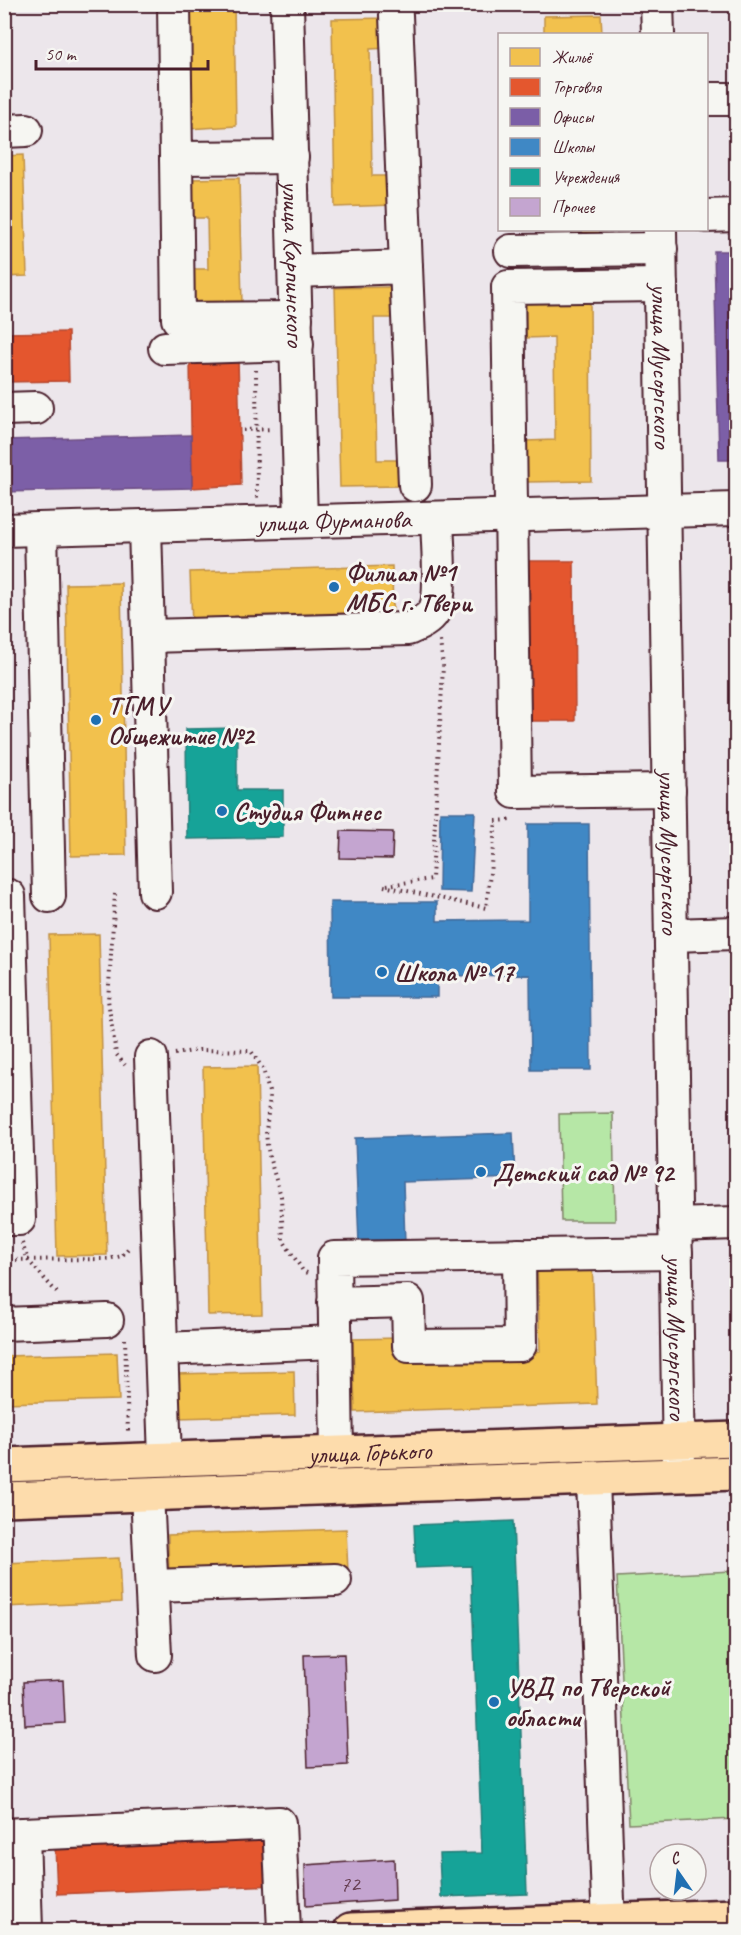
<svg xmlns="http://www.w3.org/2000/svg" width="741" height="1935" viewBox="0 0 741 1935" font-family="Caveat,sans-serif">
<rect width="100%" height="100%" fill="#ece6eb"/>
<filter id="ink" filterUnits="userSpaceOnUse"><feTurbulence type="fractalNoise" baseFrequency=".0167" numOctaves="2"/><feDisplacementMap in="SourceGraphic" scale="12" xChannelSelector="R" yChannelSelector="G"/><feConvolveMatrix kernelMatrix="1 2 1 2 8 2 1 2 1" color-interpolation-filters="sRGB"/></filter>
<g filter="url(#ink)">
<!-- green -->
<path fill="#b6e7a6" stroke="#808368" stroke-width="1.5" d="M613 1113 615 1221H561L559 1114Z
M732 1571 736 1654V1819L629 1824 617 1577Z"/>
<!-- homes -->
<path fill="#f2c14e" stroke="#c09044" stroke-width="1.5" d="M4 4H9L11 95H4Z
M185 4H234L236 126 187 129Z
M601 15 602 34H544V16Z
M389 18V48L370 49 372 176H393L394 205 335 207 332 19Z
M23 155 27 276 4 277V156Z
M239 178 242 304 193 306 192 269H208L207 218H191L190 179Z
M545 230H605V232H545Z
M395 287 396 318H374L377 460H400V486L340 487 335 288Z
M590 298 591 481 526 482V441L555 440 554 337 526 338V299Z
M392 566 393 619 349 620 348 613 235 616V624L192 626 190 572Z
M121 583 126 855 71 856 66 584Z
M99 934 107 1255 57 1256 49 935Z
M257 1066 262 1314 208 1315 203 1067Z
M592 1258 597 1404 355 1412 353 1339 399 1338V1355L540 1351 537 1259Z
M117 1353 119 1400 4 1403V1356Z
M294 1371 295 1415 177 1418 176 1374Z
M346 1529 348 1572 169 1578 168 1535Z
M119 1558 121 1602 4 1607V1563Z"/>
<!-- shops -->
<path fill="#e4572e" stroke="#b6462d" stroke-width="1.5" d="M68 332 69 381 4 382V333Z
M238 359 241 485 192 488 190 360Z
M527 561H574L575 721H528Z
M275 1840 276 1885 57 1894 55 1846Z"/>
<!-- offices -->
<path fill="#7b5ea7" stroke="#6c4b82" stroke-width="1.5" d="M714 251H736V460H719Z
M191 435 192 488 4 492V440Z"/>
<!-- schools -->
<path fill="#3f88c5" stroke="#426897" stroke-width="1.5" d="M440 812H475L471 892 439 891Z
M528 824H589L591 1070H531L530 975 437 976V997H331L330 902H437V921L528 920Z
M513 1133 515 1178 403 1182 405 1243 359 1244 355 1138Z"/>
<!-- public -->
<path fill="#17a398" stroke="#267b77" stroke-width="1.5" d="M237 728V790H283V837L187 839 186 729Z
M513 1521 527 1894 441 1897 439 1854 482 1853 471 1566 416 1568 414 1525Z"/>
<!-- building -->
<path fill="#c4a5d0" stroke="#4a1f2b" stroke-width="1.5" d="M341 831 393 832 392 859 340 858Z
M344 1654 348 1765 308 1767 304 1655Z
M63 1680 65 1723 25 1725 23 1682Z
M394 1859 395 1900 306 1906 305 1865Z"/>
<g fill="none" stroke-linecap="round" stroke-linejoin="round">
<defs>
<g id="minor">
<path d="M174 4 176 158 292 157"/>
<path id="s1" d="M287 4 301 521"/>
<path d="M657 4 658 34"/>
<path d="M396 15 406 267"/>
<path d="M706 99H728"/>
<path d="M4 131 26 130"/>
<path d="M176 158 178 319 296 318"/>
<path d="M706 216 736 215"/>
<path id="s2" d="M660 230 679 1467"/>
<path d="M511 251 661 249"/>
<path d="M295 271 406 267 415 485"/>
<path d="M661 285 508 287 515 792 669 790"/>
<path d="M165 348 297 344"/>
<path d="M4 409 36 408"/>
<path d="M145 526 155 892"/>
<path d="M41 529 49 896"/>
<path id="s3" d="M4 530 736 509"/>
<path d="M148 636 408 629C417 625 428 621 434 611 443 597 437 536 437 518"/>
<path d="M671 935 736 933"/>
<path d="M151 1057 165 1459"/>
<path d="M4 1219H19L9 896"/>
<path d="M675 1225 736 1223"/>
<path d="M334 1303 408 1301 409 1346 520 1345 519 1255"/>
<path d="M4 1324 107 1320"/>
<path d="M161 1349 335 1342"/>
<path d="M337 1454 334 1258 676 1253"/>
<path d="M593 1479 609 1930"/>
<path d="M147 1494 155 1655"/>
<path d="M153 1586 335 1580"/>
<path d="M23 1834 279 1823 284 1930"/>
<path d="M4 1835 23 1834 26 1930"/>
</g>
<g id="major">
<path id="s4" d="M4 1465 736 1439"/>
<path d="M4 1499 736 1473"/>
<path d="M351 1930 736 1916"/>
</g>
</defs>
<!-- minor casing -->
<use href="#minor" stroke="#4a1f2b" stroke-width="36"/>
<!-- major casing -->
<use href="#major" stroke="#4a1f2b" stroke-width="38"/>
<!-- path -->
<path stroke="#4a1f2b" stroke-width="4" stroke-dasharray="1.5 4.5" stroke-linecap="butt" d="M256 370 257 498
M243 430 273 429
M387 885 432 879 443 666 440 641
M384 886 486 908 496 821 510 820
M115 894 108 1000 116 1054 125 1065
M175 1054 199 1050 251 1051 263 1069 270 1096 266 1131 267 1144 270 1160 281 1196 283 1240 303 1271 307 1273
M22 1243 28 1260 59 1295
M4 1260 108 1259 122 1256 130 1246
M125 1339 128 1431"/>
<!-- minor -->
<use href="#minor" stroke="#f6f6f2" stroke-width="32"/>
<!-- major -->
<use href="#major" stroke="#fddcac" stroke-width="33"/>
</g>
</g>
<!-- markers -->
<g fill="#1f6fb2" stroke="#f6f6f2" stroke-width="2">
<circle cx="334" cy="587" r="6"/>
<circle cx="96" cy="720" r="6"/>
<circle cx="222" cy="811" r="6"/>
<circle cx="382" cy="972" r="6"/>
<circle cx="481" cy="1172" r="6"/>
<circle cx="494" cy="1702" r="6"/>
</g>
<g text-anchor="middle" stroke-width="6" stroke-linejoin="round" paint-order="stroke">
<!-- number labels -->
<g font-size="22" fill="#684054">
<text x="350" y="1891">72</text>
</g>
<!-- street labels -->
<g font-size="26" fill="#4a1f2b" stroke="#f6f6f2">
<text dy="9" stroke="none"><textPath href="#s1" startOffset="260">улица Карпинского</textPath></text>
<text dy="9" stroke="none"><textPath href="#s2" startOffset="136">улица Мусоргского</textPath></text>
<text dy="9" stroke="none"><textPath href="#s3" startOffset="330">улица Фурманова</textPath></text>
<text dy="9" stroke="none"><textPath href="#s2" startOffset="622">улица Мусоргского</textPath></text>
<text dy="9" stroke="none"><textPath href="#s2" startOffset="1108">улица Мусоргского</textPath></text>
<text dy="9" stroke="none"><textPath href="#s4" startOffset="366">улица Горького</textPath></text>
</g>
<!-- poi labels -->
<g font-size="26" font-weight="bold" fill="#4a1f2b" stroke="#f6f6f2" text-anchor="start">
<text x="346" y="581">Филиал №1<tspan x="346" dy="30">МБС г. Твери</tspan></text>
<text x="108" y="714">ТГМУ<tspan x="108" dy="30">Общежитие №2</tspan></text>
<text x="234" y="820">Студия Фитнес</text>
<text x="394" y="981">Школа № 17</text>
<text x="493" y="1181">Детский сад № 92</text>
<text x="506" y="1696">УВД по Тверской<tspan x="506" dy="30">области</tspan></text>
</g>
</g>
<!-- margin -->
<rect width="741" height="1935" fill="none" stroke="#f6f6f2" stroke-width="24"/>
<rect x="12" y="12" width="717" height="1911" fill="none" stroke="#4a1f2b" stroke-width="2" filter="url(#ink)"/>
<!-- legend -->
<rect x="498" y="33" width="210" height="198" fill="#f6f6f2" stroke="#b1a0a2" stroke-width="1.5"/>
<rect x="510" y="48" width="30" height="18" fill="#f2c14e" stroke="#b1a0a2" stroke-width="1.5"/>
<text x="552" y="63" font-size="18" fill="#4a1f2b">Жильё</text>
<rect x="510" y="78" width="30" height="18" fill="#e4572e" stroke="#b1a0a2" stroke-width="1.5"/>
<text x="552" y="93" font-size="18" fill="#4a1f2b">Торговля</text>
<rect x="510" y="108" width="30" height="18" fill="#7b5ea7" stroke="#b1a0a2" stroke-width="1.5"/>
<text x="552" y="123" font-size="18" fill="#4a1f2b">Офисы</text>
<rect x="510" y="138" width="30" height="18" fill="#3f88c5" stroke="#b1a0a2" stroke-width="1.5"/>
<text x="552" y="153" font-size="18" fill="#4a1f2b">Школы</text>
<rect x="510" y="168" width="30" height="18" fill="#17a398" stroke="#b1a0a2" stroke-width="1.5"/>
<text x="552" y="183" font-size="18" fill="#4a1f2b">Учреждения</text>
<rect x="510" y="198" width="30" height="18" fill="#c4a5d0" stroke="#b1a0a2" stroke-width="1.5"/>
<text x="552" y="213" font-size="18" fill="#4a1f2b">Прочее</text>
<!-- north arrow -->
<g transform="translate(678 1872) rotate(346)"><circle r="28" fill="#f6f6f2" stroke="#b1a0a2" stroke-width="1.5"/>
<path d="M0-4.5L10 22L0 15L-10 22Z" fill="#1f6fb2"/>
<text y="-9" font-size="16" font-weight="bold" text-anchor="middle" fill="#4a1f2b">С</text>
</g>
<!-- scale -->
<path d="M36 60v9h172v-9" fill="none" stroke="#4a1f2b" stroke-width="3"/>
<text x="45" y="60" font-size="18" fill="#4a1f2b" stroke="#f6f6f2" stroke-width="4.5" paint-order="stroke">50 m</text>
</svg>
